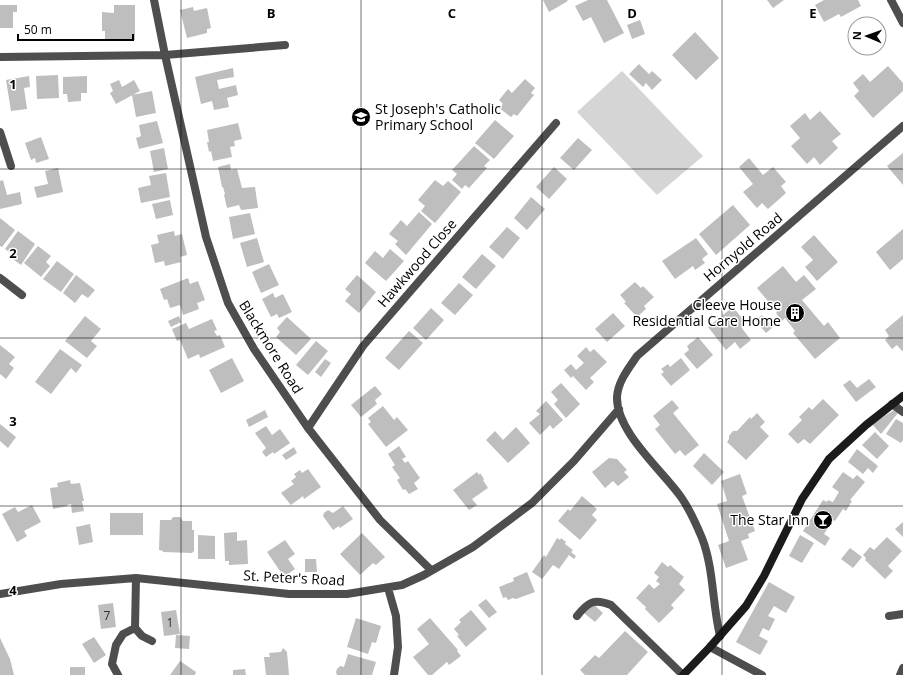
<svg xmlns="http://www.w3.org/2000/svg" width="903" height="675" viewBox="0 0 903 675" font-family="'Open Sans',sans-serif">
<rect width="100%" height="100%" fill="#fff"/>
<!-- green -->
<path fill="#d5d5d5" d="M622 71 703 156 657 195 577 112Z"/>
<!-- building -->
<path fill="#bebebe" d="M543 0H567L568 1 549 12Z
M588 0H607L624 33 604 43 591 17 583 21 575 6Z
M767 0H784L773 8Z
M824 0H858L861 6 841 17 839 14 824 22 815 5Z
M0 5H17V12H13V28H0Z
M114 5H135V40L105 39V31H102V12L114 13Z
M193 7 194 11 207 8 211 28 207 29V33L187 38 180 10Z
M640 20 645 34 632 39 627 25Z
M695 32 719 58 696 80 672 55Z
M639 64 649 74 652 71 662 80 652 90 646 83 643 87 629 74Z
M888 66 903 83V91L873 118 854 96 859 91 853 83 863 74 870 82Z
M233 68 234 77 217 80 219 89 236 85 238 95 227 98 229 107 214 110 212 101 201 104 195 77Z
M58 75 59 98 37 99 36 76Z
M29 76 30 87 24 88 27 109 11 111 6 80Z
M87 76V93H81V101L68 102 67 94H63V77Z
M525 79 535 88 531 93 534 95 517 116 514 114 511 117 499 108 503 104 499 100 508 89 512 93Z
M119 80 122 87 134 80 140 91 116 104 110 93 113 91 110 84Z
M152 91 156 113 136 117 132 95Z
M820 111 841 134 832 141 838 148 820 165 814 157 807 164 791 146 800 138 790 126 805 113 810 120Z
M495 120 514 136 494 159 475 143Z
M157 121 163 143 139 149 136 138 141 136 139 125Z
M238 123 242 139 234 141 235 146 230 147 232 157 213 161 211 151 209 152 207 142H209L207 130Z
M41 137 49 159 36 163 35 158 31 160 25 143Z
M578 138 592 150 574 170 560 158Z
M474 146 490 160 484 166 487 168 469 188 465 185 462 189 452 180 457 174 452 170Z
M164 148 168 169 154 172 150 151Z
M903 153V185L887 166Z
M749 158 763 175 773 167 786 182 781 186 786 193 768 209 762 203 757 208 743 192 753 184 739 167Z
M230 164 231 170 237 169 242 188 255 187 258 208 241 210 239 205 227 208 224 195 225 194 223 187H222L218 167Z
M554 167 567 179 549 199 536 187Z
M58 168 63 192 37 198 34 187 48 184 45 171Z
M166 173 170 197 141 203 138 188 151 185 149 176Z
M3 180 7 195 20 192 22 204 0 209V181Z
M435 180 443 186 448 181 461 192 435 223 421 211 425 206 418 200Z
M531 197 545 209 527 230 514 218Z
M170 200 173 215 156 219 152 204Z
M733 205 750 225 716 255 699 234Z
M419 212 432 224 406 255 395 244 398 241 389 234 401 220 407 226Z
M250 213 255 234 233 239 229 217Z
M0 218 15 230 2 247 0 246Z
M507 227 520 238 503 259 489 247Z
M903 229V259L890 270 876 252Z
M18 231 35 244 21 265 14 260 16 257 5 249Z
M174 231 175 236 182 234 187 255 180 257 181 262 165 266 164 261 155 263 151 245 159 243 157 235Z
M814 235 838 262 817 281 805 267 813 260 801 247Z
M257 238 264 262 247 267 240 243Z
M696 238 708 254 702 259 705 263 695 270 693 266 675 279 662 261Z
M38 246 51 256 46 262 50 266 41 277 24 263Z
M390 249 404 261 386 281 365 263 375 251 383 258Z
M482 254 496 266 476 289 462 277Z
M57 261 74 274 61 292 43 279Z
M269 264 279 285 261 293 252 272Z
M783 266 796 282 804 275 816 289 802 300 824 326 828 322 840 338 815 359 793 333 795 331 785 318 782 321 776 313 777 312 757 288Z
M76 275 95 290 88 298 82 294 75 303 63 293Z
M357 275 376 292 359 313 345 301 351 294 345 289Z
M188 278 190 284 198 281 205 300 197 303 199 309 183 315 180 305 170 308 167 299 164 300 160 289Z
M635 282 641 288 643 286 654 297 644 306 646 309 637 317 624 303 626 302 620 295Z
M459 283 473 295 455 315 441 303Z
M273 293 275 298 283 294 292 312 279 318 277 314 271 317 262 299Z
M733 307 746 323 741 327 751 340 740 349 735 342 726 350 708 327Z
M431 308 444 320 426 340 413 328Z
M613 313 625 326 607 342 595 329Z
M762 315 773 327 766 333 755 320Z
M903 315V350L902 351 897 345 892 349 885 340 889 336 885 330Z
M85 316 101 329 91 341 97 346 87 358 65 341Z
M179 316 181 322 171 327 168 321Z
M287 317 311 339 296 355 276 337 280 332 277 328Z
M212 319 217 330 214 331 217 336 220 335 225 347 200 358 199 354 188 359 180 340 177 341 172 329 186 323 189 329Z
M409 331 423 343 399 370 385 358Z
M698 337 713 355 697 369 684 354 689 350 687 346Z
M316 341 328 351 308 375 296 365Z
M0 345 15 357 9 364 14 368 6 379 0 374Z
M586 347 590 352 594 349 607 362 590 378 594 382 586 390 573 376 571 378 564 370 571 364 576 370 584 363 577 356Z
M60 349 82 365 76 373 71 368 51 394 35 382Z
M232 358 244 381 221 393 209 370Z
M681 358 690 370 671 386 661 374 664 372 661 369 668 364 670 367Z
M325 359 331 363 321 377 315 372Z
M869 379 876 387 856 402 843 385 850 380 857 388Z
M561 383 580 404 566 418 554 404 558 400 551 392Z
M375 386 382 394 375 400 377 404 361 417 351 405Z
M823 399 839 415 810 444 804 439 798 444 788 434 802 420 799 417 809 407 812 410Z
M672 400 679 408 673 413 699 445 685 456 680 450 675 454 655 429 660 425 653 416Z
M546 401 563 420 553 429 550 425 540 435 529 423 540 414 536 411Z
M383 406 394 420 397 417 408 430 386 447 368 424 371 422 368 418Z
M265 410 268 417 249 427 246 420Z
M894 410 898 413 881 434 872 424Z
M757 413 765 422 760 427 769 436 746 460 727 442 729 439V436L733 431H737L750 417 751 419Z
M896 419 903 423V440L901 443 886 434Z
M0 424 16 437 8 448 0 441Z
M266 426 272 435 280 429 290 443 274 454 273 452 266 457 262 452 266 448 255 433Z
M516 427 530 443 508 463 486 440 495 431 503 440Z
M875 432 889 446 877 459 862 445Z
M399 446 406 457 402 459 405 463 408 461 420 478 414 483 418 489 409 494 405 489 403 490 397 480 400 478 392 467 395 465 388 454Z
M294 447 297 453 286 460 282 455Z
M857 449 878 466 873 473 868 468 863 474 848 462Z
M704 453 724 472 712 485 693 466Z
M609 458 617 459 627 470 624 472 629 477 618 486 613 481 605 488 592 472Z
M308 469 321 487 304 499 303 496 291 505 281 493 294 484 291 481 296 477 294 474 300 470 302 473Z
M477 472 479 475 480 473 484 479 483 480 488 488 472 499 477 505 469 510 453 490Z
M843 472 853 479 857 475 865 482 850 500 852 501 846 511 843 509 835 521 831 519 828 524 830 525 824 534 830 538 825 546 803 531 823 500 827 502 828 500 833 502 839 492 832 487Z
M740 474 747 494 742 496 755 531 748 534 749 538 741 541 748 560 726 568 718 545 729 541 717 504 727 501 721 481Z
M70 480 71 484 80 483 84 501H82L84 511 72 513 71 504 67 505V506L53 509 50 488 58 487 57 483Z
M582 496 597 509 592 515 597 520 580 540 558 521 568 509 570 511Z
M32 505 41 522 24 531 27 536 17 542 2 514 15 507 18 512Z
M343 506 353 519 340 528 339 526 333 530 323 516 324 513 328 510 333 513Z
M110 513H143V535H110Z
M173 517H180L183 521H192V530H194V551L192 553 163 552V551L159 550 160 520H171Z
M903 522V537L895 529Z
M90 524 93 542 79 545 76 527Z
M237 532V541L247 540 248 564 229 565V561H225L224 533Z
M362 533 385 557 376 565 373 563 360 575 340 554Z
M198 535 215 536V559H198Z
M800 535 814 543 802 563 789 556Z
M887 537 902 551 888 566 893 571 885 579 865 560 866 558 863 555 870 547 874 550Z
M557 538 560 540 561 538 566 542 565 544 573 550 571 552 576 556 574 559 569 555 559 569 553 565 542 579 532 572 544 555 546 557Z
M285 540 295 554 288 559 295 569 284 577 267 552Z
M850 548 862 557 853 568 841 559Z
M305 559H316L317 572H305Z
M662 562 668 567 670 565 684 577 679 584 685 590 671 605 674 608 659 623 645 609 646 607 636 598 649 584 654 589 660 584 656 581 659 577 654 573Z
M527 572 535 592 516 599 513 598 508 600 506 597 503 598 499 587 514 581 513 578Z
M769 582 795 597 786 613 774 606 768 616 775 619 769 631 763 628 759 636 768 641 760 655 736 642Z
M486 599 497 612 489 618 478 605Z
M113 603 116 627 101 629 98 605Z
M593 604 603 613 595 622 584 613Z
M176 610 180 634 164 636 161 612Z
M471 610 487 629 466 647 457 636 459 635 454 629 461 622 459 620Z
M356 618 381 626 376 643 372 642 368 654 347 647Z
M430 618 458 650 457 651 461 656 449 665 447 662 432 675H428L413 657 429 644 417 629Z
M625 631 648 652 627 675H585L580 670 595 655 599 658Z
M176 635 190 636 189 649 175 648Z
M94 637 106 655 94 663 82 644Z
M0 638 10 659 14 675H0Z
M283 648 287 652 289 675H266L264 657H270L269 653 281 652Z
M348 654 376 662 372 675H337L336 672 337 669 340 666 344 667Z
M180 661 196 672 195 675H170Z
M70 667H85V675H70Z
M245 669 246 675H233V670Z"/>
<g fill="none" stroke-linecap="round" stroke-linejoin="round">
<!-- lane -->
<path stroke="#4e4e4e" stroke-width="8" d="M165 55 285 45
M577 616C588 602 594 598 611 605L683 675"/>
<!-- street -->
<path stroke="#4e4e4e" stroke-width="8" d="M154 0 165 55 206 237 228 303 254 349 308 428 380 520 431 570
M891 0 903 23
M0 57 165 55
M0 132 11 166
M0 278 22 295
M892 404 903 412
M308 428 363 346 556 123
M136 578 135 628 142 636 152 641
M388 588 396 616 398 647 394 675
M0 594 61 584 136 578 289 594H347L402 585 424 575 473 547 532 503 574 461 619 409
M889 616 903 614
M720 636C712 603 714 569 702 538 697 526 688 507 681 497 662 470 616 432 617 397 618 381 629 368 637 356L903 126
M710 647 762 675
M118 675 112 664 116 645 123 634 135 628
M900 675 903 668"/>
<!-- secondary -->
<path stroke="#1b1b1b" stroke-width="8" d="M683 675 710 647 746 606 764 576 802 499 829 459 866 425 903 396"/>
</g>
<!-- grid -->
<path fill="none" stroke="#000" stroke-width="1" stroke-opacity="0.55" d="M181 0V675M361 0V675M542 0V675M722 0V675M0 169H903M0 338H903M0 506H903"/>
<!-- icons -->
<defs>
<symbol id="school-disc" viewBox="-11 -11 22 22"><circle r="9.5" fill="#000" stroke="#fff"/><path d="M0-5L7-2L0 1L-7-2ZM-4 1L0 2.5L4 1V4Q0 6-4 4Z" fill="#fff"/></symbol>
<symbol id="building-disc" viewBox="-11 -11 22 22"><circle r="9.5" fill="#000" stroke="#fff"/><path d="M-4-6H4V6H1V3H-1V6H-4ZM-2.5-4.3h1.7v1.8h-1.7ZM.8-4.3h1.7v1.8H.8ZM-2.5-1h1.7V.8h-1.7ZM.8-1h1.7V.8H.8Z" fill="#fff"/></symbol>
<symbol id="bar-disc" viewBox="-11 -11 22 22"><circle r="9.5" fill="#000" stroke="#fff"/><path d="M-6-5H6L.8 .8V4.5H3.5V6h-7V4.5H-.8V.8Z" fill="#fff"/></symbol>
</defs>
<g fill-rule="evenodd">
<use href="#school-disc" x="350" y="106" width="22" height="22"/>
<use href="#building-disc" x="784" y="302" width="22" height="22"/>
<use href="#bar-disc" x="812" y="509" width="22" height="22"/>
</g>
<g text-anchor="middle" stroke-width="3" stroke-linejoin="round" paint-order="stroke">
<!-- number labels -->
<g font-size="12" fill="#303030">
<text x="107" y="620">7</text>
<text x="170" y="627">1</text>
</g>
<!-- poi labels -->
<g font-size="14" fill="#000" stroke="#fff" text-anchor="end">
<text x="375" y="114" text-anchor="start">St Joseph's Catholic<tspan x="375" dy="16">Primary School</tspan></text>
<text x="781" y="310">Cleeve House<tspan x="781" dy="16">Residential Care Home</tspan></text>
<text x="809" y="525">The Star Inn</text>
</g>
<!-- street labels -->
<g font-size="14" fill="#000" stroke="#fff">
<text transform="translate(743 247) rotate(-40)" y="5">Hornyold Road</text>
<text transform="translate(417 263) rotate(-49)" y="5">Hawkwood Close</text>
<text transform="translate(271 347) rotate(58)" y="5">Blackmore Road</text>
<text transform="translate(294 578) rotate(3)" y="5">St. Peter's Road</text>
</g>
</g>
<g font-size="13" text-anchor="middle" font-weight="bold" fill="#000" stroke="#fff" stroke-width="3" stroke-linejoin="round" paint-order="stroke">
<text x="271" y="18">B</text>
<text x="452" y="18">C</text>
<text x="632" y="18">D</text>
<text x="813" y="18">E</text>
<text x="13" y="89">1</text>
<text x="13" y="258">2</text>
<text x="13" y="426">3</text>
<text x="13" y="595">4</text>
</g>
<!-- north arrow -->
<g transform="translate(867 36) rotate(272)"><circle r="19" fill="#ffffff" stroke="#999999"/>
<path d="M0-3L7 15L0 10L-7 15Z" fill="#000000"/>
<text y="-6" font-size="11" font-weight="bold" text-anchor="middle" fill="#000000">N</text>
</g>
<!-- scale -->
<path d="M18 34v6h115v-6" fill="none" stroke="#000000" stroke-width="2"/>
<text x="24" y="34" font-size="12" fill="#000000" stroke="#ffffff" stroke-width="3" paint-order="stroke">50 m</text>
</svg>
